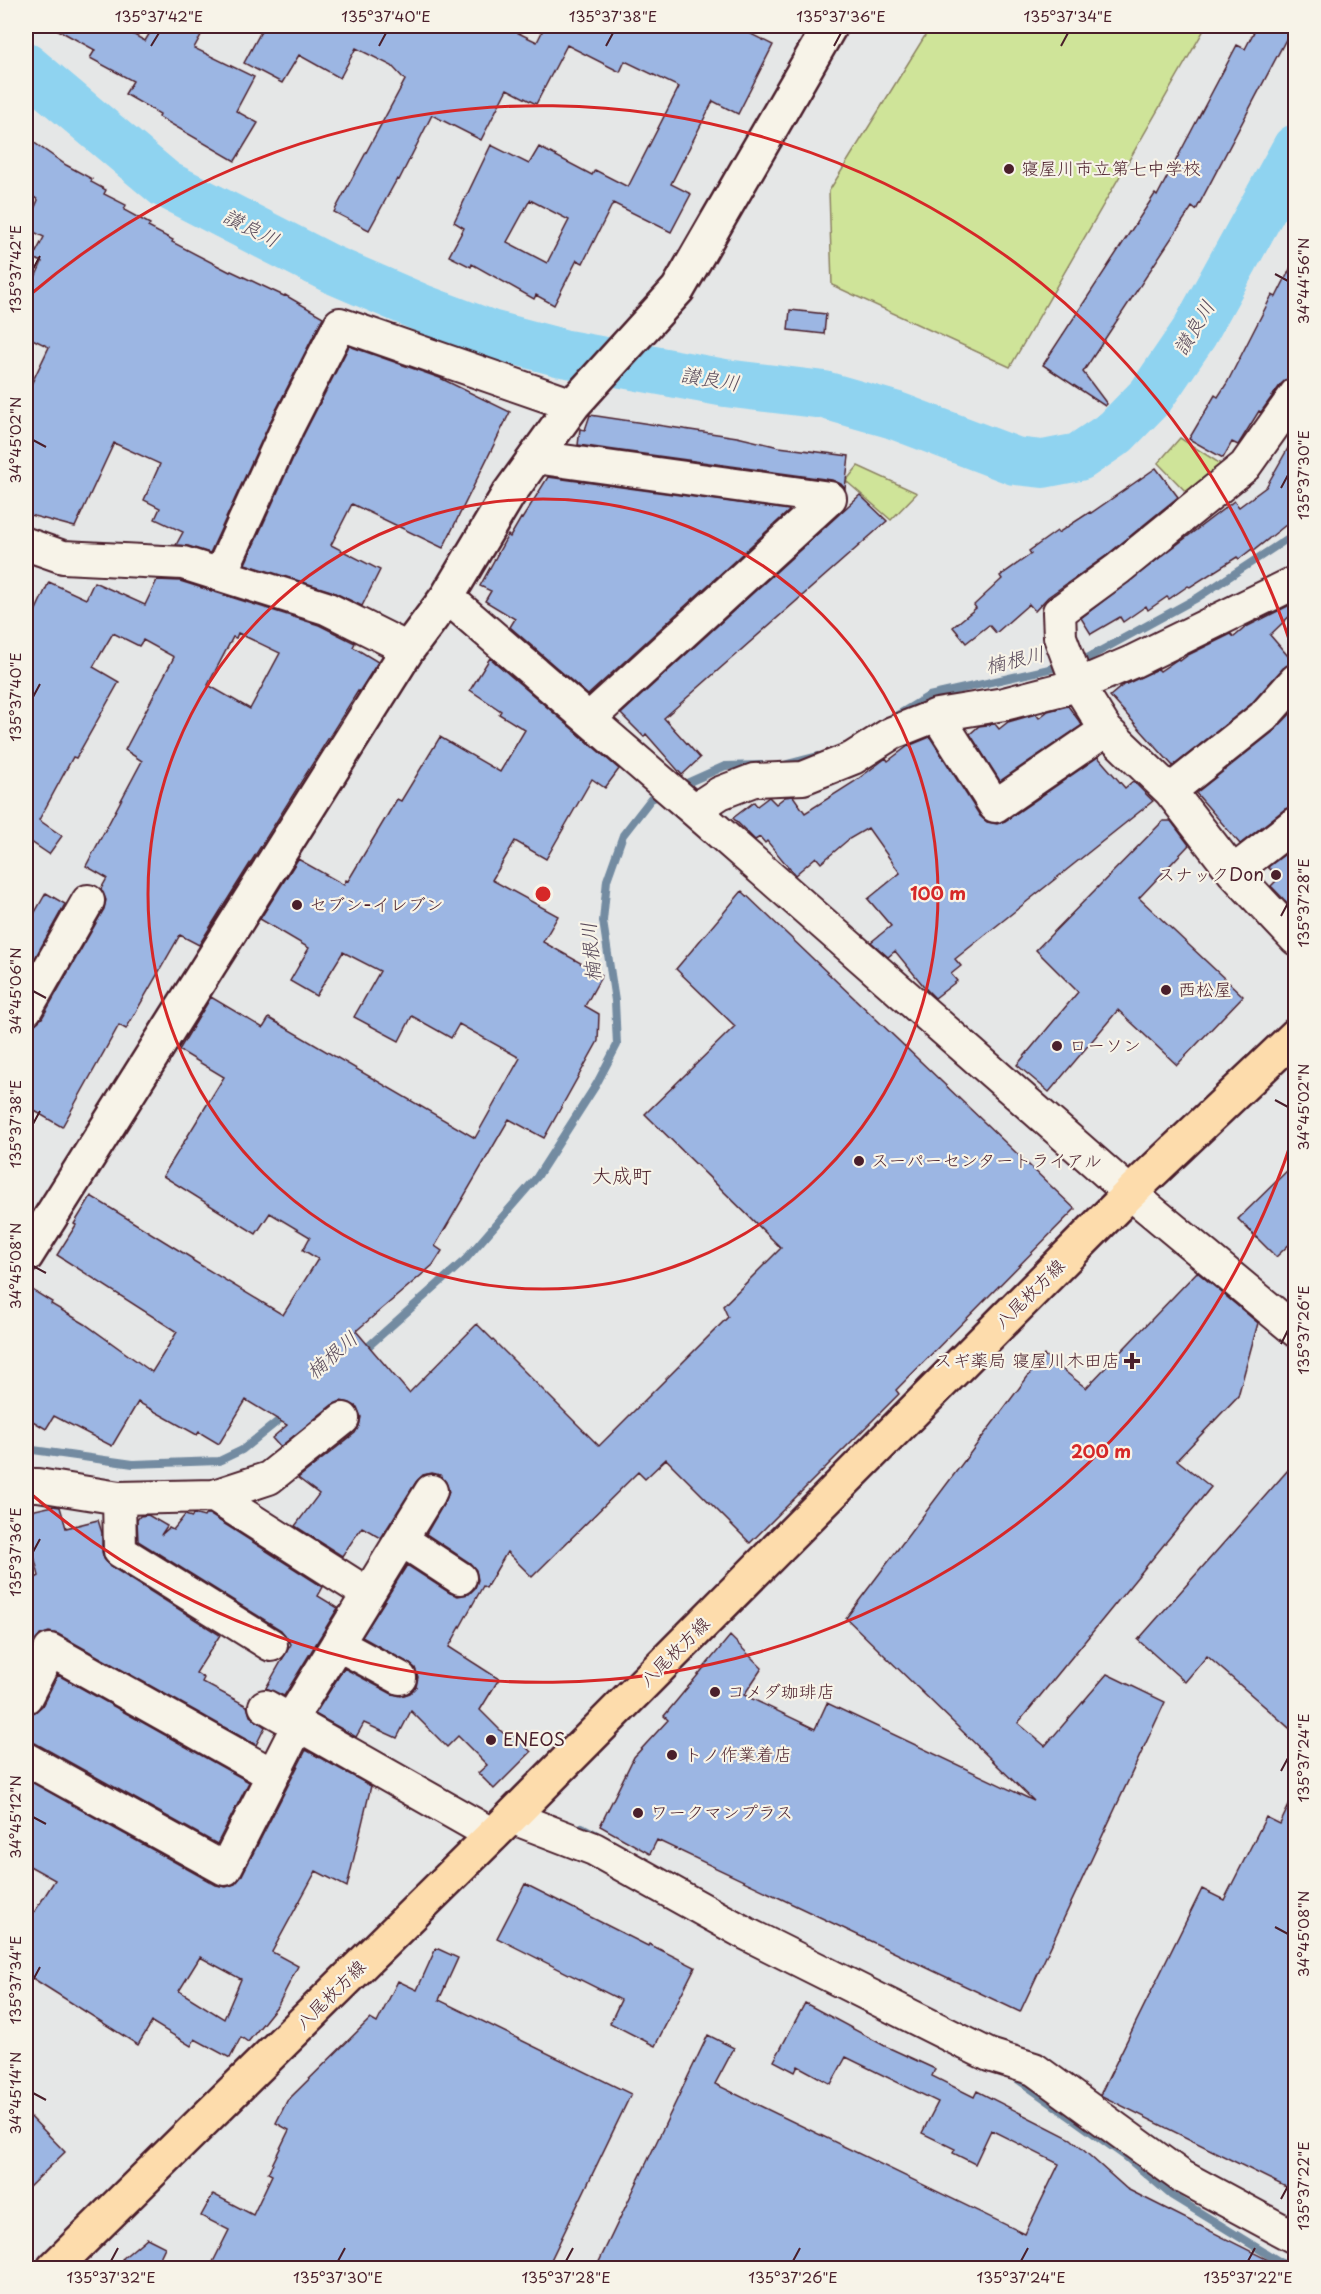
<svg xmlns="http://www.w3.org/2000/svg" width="1321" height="2294" viewBox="0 0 1321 2294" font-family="'Playpen Sans','Klee One',sans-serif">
<rect width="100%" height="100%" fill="#e5e7e7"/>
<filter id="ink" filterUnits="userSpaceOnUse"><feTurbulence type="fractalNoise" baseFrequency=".0167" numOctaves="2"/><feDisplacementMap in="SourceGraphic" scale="12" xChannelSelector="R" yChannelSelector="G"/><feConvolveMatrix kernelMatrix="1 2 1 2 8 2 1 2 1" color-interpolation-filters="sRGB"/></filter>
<g filter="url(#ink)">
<!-- green -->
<path fill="#cfe499" stroke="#8c8262" stroke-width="1.5" d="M931 26H1201L1205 28 1010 367 832 285 829 191Z
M1180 438 1227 468 1190 496 1158 463Z
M858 466 917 493 891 520 846 481Z"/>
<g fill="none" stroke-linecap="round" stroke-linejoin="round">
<!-- stream -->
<path stroke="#738ba1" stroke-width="8" d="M896 716 929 696 1080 662 1197 598 1296 533
M787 764 818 756
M678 787 725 766 762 765
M362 1352 465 1260 537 1177 596 1085 617 1045 615 1001 603 921 607 880 623 835 651 799 663 794
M26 1449 133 1464 219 1461 242 1450 288 1413
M582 1827 597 1835
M1013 2076 1125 2156 1171 2195 1290 2268"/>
<!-- river -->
<path stroke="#8fd3f0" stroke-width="48" d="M26 67 165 184 331 269 424 309 490 334 562 353 725 383 824 395 894 415 1015 461 1043 464 1079 457 1116 432 1151 396 1194 333 1296 148"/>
</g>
<!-- building -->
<path fill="#9cb6e3" stroke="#4a1f2b" stroke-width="1.5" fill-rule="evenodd" d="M51 26H118L145 41 154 26H206L194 48 254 77 236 111 258 123 235 161 159 117 160 114 125 94 133 81 90 58 95 50Z
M264 26H504L537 42 542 32 528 26H735L773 45 738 114 713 101 671 184 691 194 671 232 613 203 583 263 577 260 554 305 536 295 534 299 472 264 471 267 449 256 464 228 454 222 491 145 529 164 539 147 592 175 595 170 628 187 679 87 625 61 620 72 567 45 536 104 507 89 481 140 432 115 399 180 397 179 369 230 334 212 405 80 392 66 356 48 340 78 299 55 282 83 244 63ZM530 200 569 220 547 263 507 242Z
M1257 26H1293L1196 210 1192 207 1083 372 1107 404 1105 406 1043 365 1155 194 1157 196 1237 45 1245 49Z
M26 137 66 165 92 179 91 182 106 190 104 194 126 205 124 210 150 224 148 227 173 240 172 242 230 272 231 271 284 296 285 295 323 317 271 420 210 553 188 546 176 545 183 532 155 519 160 508 144 500 160 464 114 443 75 527 26 514V395L49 347 26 336V298L42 262 33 258 44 237 26 228 38 200 26 191Z
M1296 257V376L1288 378 1281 384 1261 412 1259 411 1238 445 1232 442 1223 458 1189 439 1215 395 1218 397 1227 383 1272 295 1276 297Z
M790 310 826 314 824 334 788 330Z
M349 346 440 378 510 412 443 548 352 504 331 545 380 570 362 606 331 591 245 564 303 436Z
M590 415 737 437 779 447 849 456 845 489 841 484 832 480 578 445 580 429 585 430Z
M1296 434V517L1253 551 1252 549 1239 559 1237 557 1190 587 1188 586 1169 599 1167 597 1148 610 1146 606 1123 622 1120 617 1091 634 1081 618 1234 501 1239 507 1266 487Z
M1156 468 1178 497 1107 555 1048 597 1035 611 1029 604 996 633 989 625 966 643 953 627 976 608 974 605 1002 579 1000 576 1031 554 1029 551 1057 531 1058 533 1090 512 1091 513Z
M548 477 789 510V511L588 695 510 627 515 619 485 601 491 591 480 586 508 535 510 537 521 518 522 519Z
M860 495 887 521 664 718 700 758 682 775 646 734 644 737 621 714Z
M157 580 180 581 319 625 355 643 353 647 378 662 359 692 358 691 199 945 180 935 126 1029 119 1025 62 1127 26 1106V1027L34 1025 42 1018 104 909 106 900 101 889 107 878 86 866 142 761 125 750 174 657 143 640 139 646 113 633 93 667 119 682 76 758 73 757 39 820 62 836 49 854 28 840 26 845V613L33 616 49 582 86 599 94 582 145 605ZM238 633 280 653 250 709 208 685 233 637 236 638Z
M1296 602V610L1270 635 1294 663 1283 668 1251 704 1173 766 1110 696 1122 686 1158 669 1160 671 1178 659 1180 661 1188 655 1231 634 1234 637 1246 627Z
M490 658 619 769 605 788 592 779 546 859 515 841 492 880 558 916 543 942 602 975 585 1006 599 1014 598 1041 544 1138 509 1119 435 1246 442 1251 433 1265 356 1331 409 1393 477 1324 599 1446 728 1317 723 1306 781 1248 645 1114 735 1026 676 969 742 891 1075 1209 896 1390 899 1394 750 1543 666 1459 645 1479 638 1472 532 1577 507 1552 486 1588 483 1586 449 1647 499 1679 480 1710 507 1737 512 1733 531 1752 494 1789 478 1773 487 1765 458 1736 447 1747 411 1711 397 1738 364 1723 356 1737 315 1714 344 1668 392 1694 401 1696 410 1693 416 1687 418 1677 415 1668 409 1663 362 1637 407 1565 450 1593 458 1596 469 1594 475 1588 478 1580 476 1570 470 1563 426 1534 446 1500 449 1492 446 1482 440 1475 432 1473 423 1475 416 1482 381 1538 362 1527 342 1556 295 1526 319 1494 298 1478 355 1433 359 1426 361 1417 357 1407 350 1403 341 1401 332 1405 280 1447 272 1438 287 1425 246 1400 219 1444 199 1432 197 1435 138 1402 112 1446 54 1416 46 1429 26 1417V1286L52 1302 51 1304 85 1324 152 1372 177 1332 57 1255 76 1225 74 1224 91 1196 193 1259 192 1260 283 1315 318 1259 303 1250 310 1237 270 1213 256 1234 163 1176 224 1077 179 1050 211 997 263 1028 269 1018 475 1138 520 1058 459 1024 451 1038 412 1016 399 1041 354 1017 380 971 343 952 316 996 290 981 309 948 260 919 298 859 344 885 346 880 348 881 397 799 401 801 440 737 500 772 525 730 499 714 501 711 470 690Z
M1068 706 1082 725 1000 781 970 734 979 726 995 724 999 729 1008 722 1036 714 1039 718 1048 711Z
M1296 708V805L1285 809 1240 844 1196 793 1274 731Z
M930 737 980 816 987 822 997 824 1005 821 1098 757 1125 788 1133 781 1153 801 955 959 961 966 951 974 957 981 935 998 927 990 895 951 888 957 871 942 891 926 868 899 900 873 868 828 849 839 821 863 816 857 795 875 767 841 765 843 760 837 755 840 733 818 754 802 757 806 769 797 776 804 785 797 793 796 805 813 854 782 886 758 888 761 908 746Z
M1163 821H1171L1189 845 1139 898 1243 996 1177 1065 1118 1010 1049 1092 1017 1065 1078 992 1036 950Z
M1296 846V912L1271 886 1279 878 1268 867Z
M46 893 65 904 26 974V928Z
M1296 1162V1238L1276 1257 1238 1219Z
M1197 1272 1258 1323 1238 1396 1177 1460 1211 1487 1018 1723 1045 1746 1107 1674 1165 1702 1020 2012 657 1840 650 1854 600 1826 634 1757 668 1720 664 1716 730 1636 762 1668 744 1695 815 1729 827 1703 1034 1801 846 1618 1044 1355 1086 1388Z
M1296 1461V1734L1207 1656 1185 1682 1138 1640Z
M53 1506 60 1507 66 1528 98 1520 102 1533V1552L104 1559 110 1566 220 1635 196 1673 204 1678 202 1682 247 1706 250 1716 265 1727 256 1745 58 1634 49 1632 40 1635 26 1658V1583L39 1576 26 1523V1512Z
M193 1514 204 1517 206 1514H209L323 1587 318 1596 338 1608 284 1696 266 1688 291 1644 281 1630 138 1541 137 1520 140 1516 148 1515 167 1526 161 1535 169 1528 173 1530 185 1515 192 1517Z
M58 1675 249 1782 217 1844 35 1743 26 1741V1715L35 1712 42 1706Z
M306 1750 371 1786 347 1887 316 1871 272 1952 298 1966 278 2005 248 2042 241 2037 230 2058 195 2039 191 2046 152 2022 138 2045 26 1974V1925L55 1880 26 1864V1779L216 1885 226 1887 235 1884 241 1877ZM200 1957 241 1979 224 2019 179 1991Z
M1296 1791V2192L1100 2095 1202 1889 1224 1900 1266 1817 1280 1824Z
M525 1884 648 1946 649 1944 695 1967 655 2046 610 2023 621 2000 497 1938Z
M436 1948 458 1958 439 2000 631 2094 547 2268H210L229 2230 201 2216 213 2194 253 2215 272 2175 268 2173 289 2130 276 2123 287 2101 370 2019 377 2023 398 1981 417 1990Z
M805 2003 885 2046 935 2069 932 2076 974 2097 977 2091 1071 2139 1127 2189 1284 2268H596L708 2035 734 2048 715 2084 1025 2234 1059 2164 991 2130 975 2164 953 2153 955 2149 922 2133 938 2102 846 2057 831 2084 798 2066 795 2072 774 2061Z
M26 2112 65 2152 26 2190Z
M147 2238 165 2247 155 2268H141L122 2259Z"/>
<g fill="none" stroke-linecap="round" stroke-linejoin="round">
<defs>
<path id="minor" d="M1296 394 1245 466 1118 569 1059 612 1060 637 1078 685 1106 730 1170 791 1233 872 1296 939
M535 457 830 498 589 719
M26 544 63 557 183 563 326 608 408 649
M220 575 287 428 340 324 573 405
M447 597 694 810 1130 1193 1296 1331
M937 715 995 806 1106 730
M1170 791 1263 717 1296 680
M694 810 720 793 754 780 803 778 853 758 892 733 937 715 1004 704 1078 685 1134 661 1296 582
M1233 872 1296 823
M26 1009 88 901
M26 1485H38L119 1498 214 1496 269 1478 343 1419
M214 1496 368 1594
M119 1498 120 1551 271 1645
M402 1540 460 1578
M337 1644 400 1678
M26 1697 50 1650 273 1775
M265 1706 493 1835
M290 1721 431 1491
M26 1759 225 1869 298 1725
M511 1817 594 1849 745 1933 989 2055 1034 2069 1181 2176 1296 2238"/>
<path id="tertiary" d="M26 1256 408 649 447 597 508 495 573 405 678 289 830 26"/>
<path id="primary" d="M54 2268 511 1817 1130 1193 1296 1035"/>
</defs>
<!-- minor casing -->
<use href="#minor" stroke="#4a1f2b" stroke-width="36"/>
<!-- tertiary casing -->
<use href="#tertiary" stroke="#4a1f2b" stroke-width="38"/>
<!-- primary casing -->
<use href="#primary" stroke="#4a1f2b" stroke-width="38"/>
<!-- minor -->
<use href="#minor" stroke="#f7f3e8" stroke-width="32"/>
<!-- tertiary -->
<use href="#tertiary" stroke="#f7f3e8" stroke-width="33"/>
<!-- primary -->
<use href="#primary" stroke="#fddcac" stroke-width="33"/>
</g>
</g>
<!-- ticks -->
<path fill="none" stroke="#4a1f2b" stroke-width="2" d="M151 46 159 33M379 46 386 33M606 46 613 33M834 46 841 33M1061 46 1068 33M33 269 40 256M1275 274 1288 281M33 440 46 447M1281 488 1288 475M33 697 40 684M1281 916 1288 903M33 991 46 998M1275 1100 1288 1107M33 1124 40 1111M33 1266 46 1273M1281 1344 1288 1330M33 1552 40 1539M1281 1771 1288 1758M33 1817 46 1824M1275 1927 1288 1934M33 1980 40 1967M33 2093 46 2100M1281 2199 1288 2186M111 2261 118 2248M338 2261 345 2248M566 2261 573 2248M793 2261 800 2248M1021 2261 1028 2248M1248 2261 1255 2248"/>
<!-- distance rings -->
<g fill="none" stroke="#d62828" stroke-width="3">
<circle cx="543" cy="894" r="395"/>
<path d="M1295 1131A789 789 0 0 1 31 1494M31 294A789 789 0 0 1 1295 657"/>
</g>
<!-- markers -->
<g fill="#4a1f2b" stroke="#f7f3e8" stroke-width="2">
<circle cx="1009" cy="169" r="6"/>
<circle cx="1276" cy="875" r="6"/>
<circle cx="297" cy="905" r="6"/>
<circle cx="1166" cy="990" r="6"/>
<circle cx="1057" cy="1046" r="6"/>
<circle cx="859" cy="1161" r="6"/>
<path d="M1129 1352h6v6h6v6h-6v6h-6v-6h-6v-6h6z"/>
<circle cx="715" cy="1692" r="6"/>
<circle cx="491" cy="1740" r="6"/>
<circle cx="672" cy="1755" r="6"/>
<circle cx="638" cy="1813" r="6"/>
</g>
<g text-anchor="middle" stroke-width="4.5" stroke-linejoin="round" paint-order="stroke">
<!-- poi labels -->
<g font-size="18" fill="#4a1f2b" stroke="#f7f3e8" text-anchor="start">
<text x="1021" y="175">寝屋川市立第七中学校</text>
<text x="1264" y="881" text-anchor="end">スナックDon</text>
<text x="309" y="911">セブン-イレブン</text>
<text x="1178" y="996">西松屋</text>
<text x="1069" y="1052">ローソン</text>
<text x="871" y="1167">スーパーセンタートライアル</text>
<text x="1120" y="1367" text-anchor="end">スギ薬局 寝屋川木田店</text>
<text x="727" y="1698">コメダ珈琲店</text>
<text x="503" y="1746">ENEOS</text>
<text x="684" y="1761">トノ作業着店</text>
<text x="650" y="1819">ワークマンプラス</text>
</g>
<!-- street labels -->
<g font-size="18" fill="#4a1f2b" stroke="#f7f3e8">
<text transform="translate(1030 1294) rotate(-45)" y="6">八尾枚方線</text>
<text transform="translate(675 1652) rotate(-45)" y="6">八尾枚方線</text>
<text transform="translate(331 1995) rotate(-45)" y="6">八尾枚方線</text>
</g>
<!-- water labels -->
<g font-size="20" font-style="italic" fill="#5b4c5c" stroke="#f7f3e8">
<text transform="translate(251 228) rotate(27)" y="7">讃良川</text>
<text transform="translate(1194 328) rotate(-59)" y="7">讃良川</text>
<text transform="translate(710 379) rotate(9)" y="7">讃良川</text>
<text transform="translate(1015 660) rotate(-13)" y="7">楠根川</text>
<text transform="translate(591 952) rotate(-95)" y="7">楠根川</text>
<text transform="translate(332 1355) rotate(-41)" y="7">楠根川</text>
</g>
<!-- neighbourhood labels -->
<g font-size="20" fill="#4a1f2b" stroke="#f7f3e8">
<text x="622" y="1183">大成町</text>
</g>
</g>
<circle cx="543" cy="894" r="9" fill="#d62828" stroke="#f7f3e8" stroke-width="3"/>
<g font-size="18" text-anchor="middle" font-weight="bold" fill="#d62828" stroke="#f7f3e8" stroke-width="4.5" stroke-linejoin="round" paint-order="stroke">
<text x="938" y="900">100 m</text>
<text x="1101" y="1458">200 m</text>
</g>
<!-- margin -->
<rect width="1321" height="2294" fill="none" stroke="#f7f3e8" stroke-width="66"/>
<rect x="33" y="33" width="1255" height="2228" fill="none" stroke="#4a1f2b" stroke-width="2"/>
<g font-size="15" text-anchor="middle" fill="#4a1f2b">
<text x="159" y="22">135°37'42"E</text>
<text x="386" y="22">135°37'40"E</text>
<text x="613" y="22">135°37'38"E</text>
<text x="841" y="22">135°37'36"E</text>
<text x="1068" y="22">135°37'34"E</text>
<text transform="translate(16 269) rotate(-90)" y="5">135°37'42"E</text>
<text transform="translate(1304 281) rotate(-90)" y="5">34°44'56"N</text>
<text transform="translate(16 440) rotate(-90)" y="5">34°45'02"N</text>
<text transform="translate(1304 475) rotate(-90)" y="5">135°37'30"E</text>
<text transform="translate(16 697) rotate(-90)" y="5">135°37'40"E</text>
<text transform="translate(1304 903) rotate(-90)" y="5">135°37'28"E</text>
<text transform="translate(16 991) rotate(-90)" y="5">34°45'06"N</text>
<text transform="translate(1304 1107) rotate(-90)" y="5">34°45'02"N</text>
<text transform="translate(16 1124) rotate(-90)" y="5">135°37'38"E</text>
<text transform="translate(16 1266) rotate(-90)" y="5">34°45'08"N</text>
<text transform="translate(1304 1330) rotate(-90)" y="5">135°37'26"E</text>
<text transform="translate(16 1552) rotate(-90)" y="5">135°37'36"E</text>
<text transform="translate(1304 1758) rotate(-90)" y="5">135°37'24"E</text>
<text transform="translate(16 1817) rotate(-90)" y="5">34°45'12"N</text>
<text transform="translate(1304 1934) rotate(-90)" y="5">34°45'08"N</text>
<text transform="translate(16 1980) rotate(-90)" y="5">135°37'34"E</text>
<text transform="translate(16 2093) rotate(-90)" y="5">34°45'14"N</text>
<text transform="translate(1304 2186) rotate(-90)" y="5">135°37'22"E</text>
<text x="111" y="2283">135°37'32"E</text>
<text x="338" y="2283">135°37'30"E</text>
<text x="566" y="2283">135°37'28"E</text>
<text x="793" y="2283">135°37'26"E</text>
<text x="1021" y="2283">135°37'24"E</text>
<text x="1248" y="2283">135°37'22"E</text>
</g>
</svg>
